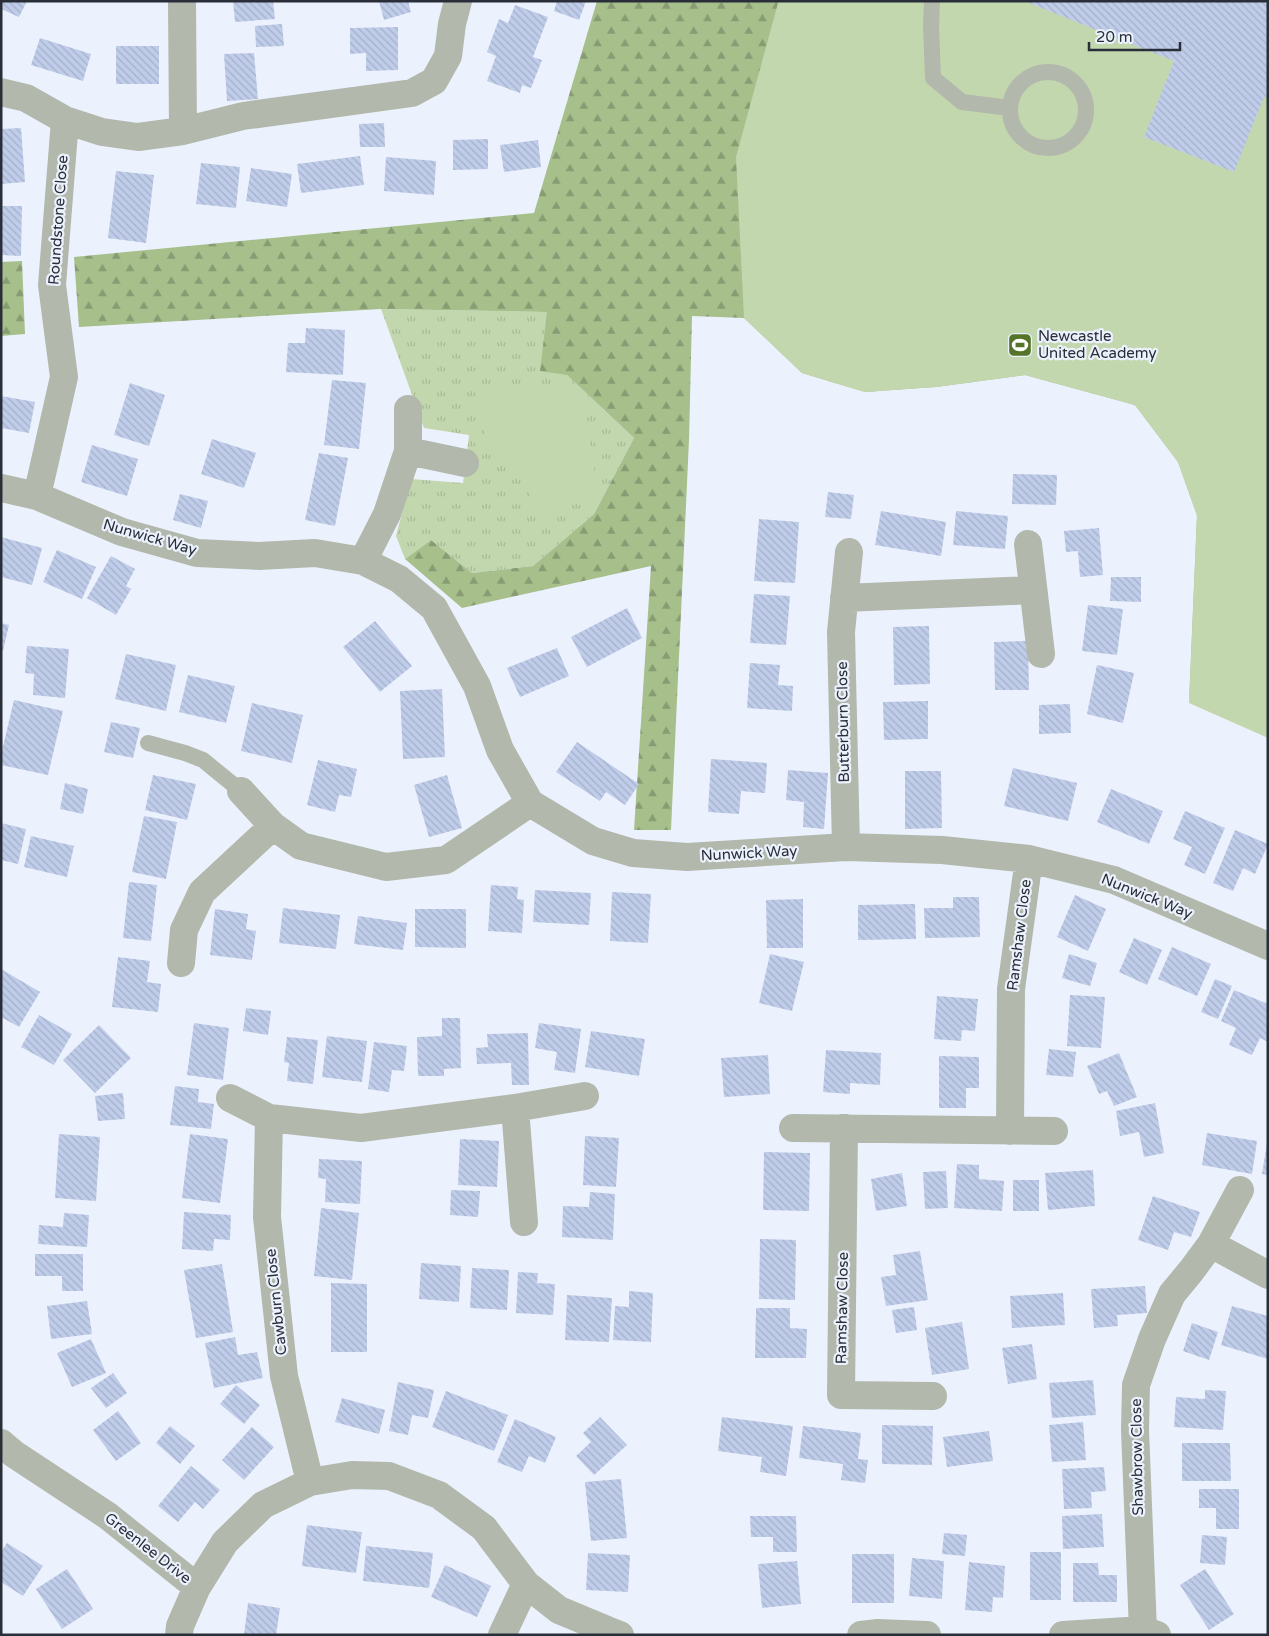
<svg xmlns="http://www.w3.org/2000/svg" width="1269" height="1636" viewBox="0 0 1269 1636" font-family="'Varela Round',sans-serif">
<defs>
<pattern id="grass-tufts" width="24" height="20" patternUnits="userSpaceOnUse" patternTransform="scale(1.25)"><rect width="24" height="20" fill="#c3d7ae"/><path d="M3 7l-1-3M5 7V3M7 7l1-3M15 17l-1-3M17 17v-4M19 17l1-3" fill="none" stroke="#a8b996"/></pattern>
<pattern id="forest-firs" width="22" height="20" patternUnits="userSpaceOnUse" patternTransform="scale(1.25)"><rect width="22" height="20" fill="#a6bf8b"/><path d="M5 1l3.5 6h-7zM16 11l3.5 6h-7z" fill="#879c73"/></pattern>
<pattern id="building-back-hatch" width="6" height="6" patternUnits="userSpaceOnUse" patternTransform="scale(1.25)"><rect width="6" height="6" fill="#c0cdea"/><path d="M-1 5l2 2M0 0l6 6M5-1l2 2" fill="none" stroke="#a5b0c9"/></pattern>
</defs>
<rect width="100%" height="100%" fill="#ecf2fd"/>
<!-- grass -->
<path fill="url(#grass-tufts)" d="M381 309 547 312 567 375 634 438 594 514 533 566 472 573 431 540 405 559 396 536 411 479 463 483 469 435 424 428Z"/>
<!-- forest -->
<path fill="url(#forest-firs)" d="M597 1H780L778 4 1241 300 1189 703 1197 515 1178 462 1135 405 1025 375 936 387 865 392 802 373 744 318 692 316 689 440 671 830H634L651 566 462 608 405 559 431 540 472 573 533 566 594 514 634 438 567 375 540 371 547 312 381 309 79 327 74 257 534 213Z
M22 261 25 334 1 336V262Z"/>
<!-- park -->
<path fill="#c3d7ae" d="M780 1H1268V738L1189 703 1197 516 1178 462 1135 405 1025 375 936 387 865 392 802 373 744 318 736 157 778 3Z
M536 384 583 395 599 500 532 512 525 464 485 445 481 394Z"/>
<!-- building -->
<path fill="url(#building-back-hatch)" d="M1 1H27L19 17 1 9Z
M233 1H273L275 19 235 22Z
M379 1H408L411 12 384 20Z
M557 1H586L579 20 554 11Z
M1024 1H1268V98L1264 97 1234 172 1144 137 1174 61Z
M515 5 548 17 533 57 542 60 531 88 522 85 520 93 487 81 496 56 487 52 499 19 508 23Z
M282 24 284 46 256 47 255 26Z
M398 27V70L366 71V53L350 54V28Z
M40 38 91 54 83 81 31 65Z
M116 46H159V84H116Z
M254 53 258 99 227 101 224 54Z
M384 123 385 147H360L359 124Z
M21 128 25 182 1 184V129Z
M488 139V169L453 170V140Z
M538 140 541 167 504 172 500 145Z
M360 156 364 185 301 193 297 164Z
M386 157 436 161 434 195 384 191Z
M201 163 240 167 236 208 196 204Z
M251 168 292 174 287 207 246 201Z
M116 171 154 175 146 243 108 238Z
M1 206H22L21 256 1 255Z
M306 328 345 330 343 375 286 372 288 343H305Z
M332 380 366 383 359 449 324 445Z
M130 383 165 395 149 446 114 435Z
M1 396 35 402 29 433 1 428Z
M212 439 256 453 244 488 201 474Z
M92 445 138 459 127 496 81 482Z
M319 453 348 458 335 526 305 520Z
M1013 474 1057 475 1056 505 1012 504Z
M828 492 854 495 851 519 825 517Z
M180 494 208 501 201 528 173 520Z
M881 511 946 522 941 556 875 545Z
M956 511 1008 516 1005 549 953 545Z
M759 519 799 522 795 583 754 581Z
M1099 528 1103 575 1080 577 1078 551 1066 552 1064 531Z
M1 537 42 548 32 585 1 577Z
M57 550 96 567 82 599 43 582Z
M111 556 135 569 126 586 131 589 116 615 87 598Z
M1111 577H1141V602L1110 601Z
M754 594 790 596 786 645 750 643Z
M1088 605 1123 609 1117 655 1082 651Z
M627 608 642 638 587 667 571 637Z
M375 621 412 666 380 692 343 647Z
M1 623 9 625 3 651H1Z
M929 626 930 684 894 685 893 627Z
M1028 641 1029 690H995L994 642Z
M27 646 69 649 65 698 33 695 34 674 25 673Z
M557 648 569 676 520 697 507 668Z
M126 654 176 665 166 711 115 699Z
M750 663 780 665 778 685 793 686 792 711 747 708Z
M1097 665 1134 673 1123 723 1087 714Z
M188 675 235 686 226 723 179 712Z
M442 689 445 757 403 759 400 691Z
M14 700 63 711 48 775 1 765V755Z
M928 701V739L884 740 883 702Z
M252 703 303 715 292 763 241 751Z
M1070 704 1071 733 1039 734V705Z
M111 722 140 728 133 758 104 752Z
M577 742 639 784 625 805 606 792 600 801 556 772Z
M711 759 767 763 765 793 741 791 739 814 708 812Z
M318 760 357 769 351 797 339 795 335 812 307 805Z
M1013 768 1077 783 1068 821 1004 806Z
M788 770 828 773 824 829 803 827 804 802 786 800Z
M905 771H941L942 828 905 829Z
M153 775 196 784 187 820 145 810Z
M447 775 462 828 429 837 414 785Z
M65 783 88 789 83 814 60 809Z
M1111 789 1163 811 1149 844 1097 822Z
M1185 811 1225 828 1205 874 1184 865 1192 847 1173 839Z
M144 816 177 822 166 879 132 872Z
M1 823 26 829 18 864 1 860Z
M1235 830 1268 844 1255 874 1243 868 1233 891 1213 883Z
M31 836 74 846 67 877 24 867Z
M129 882 157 885 151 941 123 938Z
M491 885 518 887 517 899 524 900 522 933 488 931Z
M535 890 591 893 589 925 533 922Z
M612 892 651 894 648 943 610 941Z
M1075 895 1106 909 1088 951 1057 937Z
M953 897H979L980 937 925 938 924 908H953Z
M803 899V948H767L766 900Z
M915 904 916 939 858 940V905Z
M283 908 340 915 336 949 279 943Z
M215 909 248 914 246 929 256 931 252 960 210 955Z
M415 909H466V948L415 947Z
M358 916 407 923 403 950 354 944Z
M1134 938 1162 950 1147 985 1119 972Z
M1172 947 1211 964 1197 996 1158 979Z
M770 954 804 962 792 1011 759 1003Z
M1069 954 1097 963 1090 986 1062 978Z
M118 957 150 961 147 982 161 984 158 1012 112 1007Z
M1 969 40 992 19 1027 1 1017Z
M1215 979 1232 986 1218 1019 1201 1012Z
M1234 990 1268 1004V1042L1260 1038 1252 1055 1229 1045 1236 1028 1221 1021Z
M1070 995 1105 997 1101 1048 1067 1046Z
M937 996 978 999 975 1031 962 1030 961 1041 934 1039Z
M246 1008 271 1011 268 1035 243 1031Z
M39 1015 72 1034 54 1065 21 1047Z
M442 1018H460L461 1068 444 1069V1076H418L417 1037 442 1036Z
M194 1023 229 1028 223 1080 187 1075Z
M539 1023 581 1029 575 1073 554 1070 557 1052 535 1048Z
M99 1025 131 1058 95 1093 63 1060Z
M591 1031 645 1039 639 1076 585 1067Z
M528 1033 529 1085H512L511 1063 477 1064 476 1048 488 1047 487 1034Z
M327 1036 367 1041 362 1082 322 1077Z
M287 1037 318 1040 313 1084 287 1081 289 1063 284 1062Z
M374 1042 407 1046 404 1071 392 1070 389 1092 368 1089Z
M1049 1049 1076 1052 1073 1077 1046 1075Z
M826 1050 881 1053 880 1085 850 1083V1094L823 1092Z
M1119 1053 1137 1097 1114 1106 1107 1091 1099 1094 1087 1066Z
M768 1055 770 1094 724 1097 721 1058Z
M939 1056 979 1057V1088H966V1108H939Z
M175 1086 199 1089 198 1102 214 1104 211 1129 170 1125Z
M123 1093 125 1119 98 1121 95 1096Z
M1155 1103 1164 1153 1144 1157 1139 1132 1120 1136 1116 1111Z
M1207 1133 1257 1141 1252 1174 1202 1165Z
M59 1134 100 1137 96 1201 55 1198Z
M190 1134 228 1139 220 1203 182 1198Z
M585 1136 619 1138 616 1187 583 1185Z
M460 1139 499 1141 497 1187 458 1185Z
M1267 1143H1268V1175L1262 1174Z
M764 1152 810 1153 809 1211 763 1210Z
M319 1159 362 1161 360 1204 325 1202 326 1179 318 1178Z
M957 1164 979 1165V1179L1004 1181 1002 1211 954 1208Z
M1093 1170 1095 1206 1048 1210 1045 1173Z
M946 1171 948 1208 925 1209 923 1172Z
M902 1173 907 1206 876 1211 871 1179Z
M1013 1180H1039V1211H1013Z
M451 1190 480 1191 478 1217 450 1215Z
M590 1192 615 1194 613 1240 562 1237 563 1206 589 1207Z
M1153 1196 1200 1212 1191 1237 1174 1232 1168 1250 1138 1240Z
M321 1208 359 1213 352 1280 314 1276Z
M184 1212 231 1215 230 1240 214 1239 213 1251 182 1249Z
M64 1213 89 1215 87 1247 38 1244 39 1225 63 1227Z
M760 1239 796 1240 795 1300 759 1299Z
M920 1251 928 1300 886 1306 881 1277 896 1275 893 1255Z
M35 1254H83V1291H62V1276H35Z
M421 1263 461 1266 459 1302 419 1299Z
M222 1264 233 1332 196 1338 184 1270Z
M472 1268 509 1270 507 1310 470 1308Z
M518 1272 538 1273 537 1283 555 1284 553 1315 516 1313Z
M331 1283 367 1284V1352H331Z
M1145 1286 1147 1313 1117 1315 1118 1326 1094 1328 1091 1289Z
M629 1291 653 1293 651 1342 613 1340 615 1306 629 1307Z
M1063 1293 1065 1325 1012 1328 1010 1296Z
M567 1295 612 1298 609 1342 565 1340Z
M87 1301 92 1334 51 1339 47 1306Z
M1232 1306 1268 1316V1359L1221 1345Z
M914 1307 917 1330 896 1333 892 1310Z
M756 1308H790V1328L807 1329 806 1358H755Z
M962 1322 969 1369 932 1375 925 1328Z
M1192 1323 1218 1332 1209 1360 1183 1351Z
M235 1337 238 1355 257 1352 263 1378 214 1388 205 1343Z
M91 1339 106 1373 72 1387 57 1353Z
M1032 1344 1037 1379 1008 1384 1002 1348Z
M113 1373 127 1393 106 1408 91 1388Z
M1093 1380 1096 1415 1052 1418 1049 1383Z
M398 1382 434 1390 428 1418 412 1415 408 1435 389 1431Z
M236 1385 260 1405 244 1424 220 1404Z
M1205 1390 1226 1391 1223 1430 1174 1427 1176 1397 1205 1399Z
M446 1391 508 1415 494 1451 432 1427Z
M342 1398 385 1410 379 1434 335 1422Z
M118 1411 141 1443 116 1461 93 1430Z
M600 1417 627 1445 594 1475 576 1456 591 1442 583 1433Z
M722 1417 793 1426 786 1476 760 1472 762 1457 718 1451Z
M515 1419 556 1437 545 1463 529 1456 522 1472 497 1462Z
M1083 1422 1086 1460 1052 1462 1049 1425Z
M882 1425 933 1426 932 1465 882 1464Z
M170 1426 195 1446 180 1464 156 1443Z
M803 1426 861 1433 858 1459 868 1460 865 1483 841 1480 843 1464 799 1458Z
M252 1427 274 1447 244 1480 222 1460Z
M989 1431 993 1461 947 1467 943 1437Z
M1182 1443H1230L1231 1481H1182Z
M191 1466 220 1490 203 1509 195 1502 178 1522 158 1506Z
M1104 1467 1106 1491 1091 1492 1092 1508 1064 1509 1062 1469Z
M621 1479 627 1538 591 1541 585 1482Z
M1199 1489H1239V1529H1216V1508H1199Z
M1102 1514 1104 1547 1063 1549 1062 1516Z
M750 1516H796L797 1552H773V1537H751Z
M307 1525 362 1532 356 1573 302 1566Z
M944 1533 967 1535 965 1556 942 1554Z
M1202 1535 1227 1537 1225 1565 1200 1563Z
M7 1543 43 1566 23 1596 1 1582V1552Z
M366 1546 433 1553 429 1588 363 1581Z
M1030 1552H1061V1600H1030Z
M588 1553 630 1555 628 1592 586 1590Z
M852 1554H894V1603H852Z
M912 1558 944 1561 942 1599 909 1596Z
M797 1561 801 1604 762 1608 758 1564Z
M969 1562 1005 1566 1003 1598 993 1597 992 1612 965 1610Z
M1073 1563H1098L1099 1575H1117V1602H1073Z
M445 1565 491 1586 477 1617 431 1597Z
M67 1569 93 1609 62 1629 36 1589Z
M1205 1569 1234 1614 1209 1630 1180 1585Z
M248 1603 280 1608 276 1635H244Z"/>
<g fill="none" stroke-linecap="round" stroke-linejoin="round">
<!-- lane -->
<path stroke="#b2b8ac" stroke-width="16" d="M932 1 931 26 933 78 962 102 1010 108
M1010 110a38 38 0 1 1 76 0a38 38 0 1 1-76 0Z
M148 743 185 753 203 760 241 791"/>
<!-- street -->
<path stroke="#b2b8ac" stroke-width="28" d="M182 1 183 131
M1 92 26 98 65 120
M408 451 465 463
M1 488 37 496 122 532 197 553 259 556 315 553 363 561 399 579 434 608 477 686 500 750 530 803 593 841 633 853 687 857 846 847 942 850 1029 859 1114 880 1268 946
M37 496 64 377 52 285 65 120 102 132 138 137 183 131 243 116 412 93 434 81 448 56 452 24 458 1
M1028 544 1041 654
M363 561 387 514 408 451V409
M844 598 1033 590
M241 791 273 826 301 846 386 867 446 860 530 803
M846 847 841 632 849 552
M181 963 184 930 202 892 273 826
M230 1098 269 1118 361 1128 515 1108 585 1096
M515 1108 524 1222
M269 1118 267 1217 284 1376 310 1482
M793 1128 1054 1131
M844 1128 841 1395 933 1396
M1010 1131 1011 989 1029 859
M1211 1244 1268 1275
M1 1443 14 1454 108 1516 197 1587
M1143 1630 1135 1430 1136 1385 1152 1339 1172 1294 1191 1271 1211 1244 1240 1190
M179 1635 180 1626 197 1587 225 1542 263 1505 310 1482 352 1475 389 1476 439 1495 484 1528 526 1584 559 1610 607 1630 620 1635
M502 1635 526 1584
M861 1635 878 1633 927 1635
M1063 1635 1143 1630 1157 1635"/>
</g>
<!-- icons -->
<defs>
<symbol id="stadium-square" viewBox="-11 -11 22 22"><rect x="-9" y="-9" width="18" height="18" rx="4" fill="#557429" stroke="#ecf2fd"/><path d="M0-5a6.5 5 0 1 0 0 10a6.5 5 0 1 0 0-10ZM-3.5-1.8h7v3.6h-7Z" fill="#fff"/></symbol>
</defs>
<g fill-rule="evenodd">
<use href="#stadium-square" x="1006" y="331" width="28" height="28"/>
</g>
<g text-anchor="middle" stroke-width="4.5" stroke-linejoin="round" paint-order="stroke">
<!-- street labels -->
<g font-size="15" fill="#292e39" stroke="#ecf2fd">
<text transform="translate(58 220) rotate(-86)" y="5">Roundstone Close</text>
<text transform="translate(150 537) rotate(16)" y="5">Nunwick Way</text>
<text transform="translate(843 722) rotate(-91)" y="5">Butterburn Close</text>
<text transform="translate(749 853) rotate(-3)" y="5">Nunwick Way</text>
<text transform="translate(1147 896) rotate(22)" y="5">Nunwick Way</text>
<text transform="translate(1019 935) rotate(-83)" y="5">Ramshaw Close</text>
<text transform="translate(276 1302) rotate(-96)" y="5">Cawburn Close</text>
<text transform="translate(842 1308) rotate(-89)" y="5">Ramshaw Close</text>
<text transform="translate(1137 1457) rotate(-91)" y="5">Shawbrow Close</text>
<text transform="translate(148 1548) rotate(38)" y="5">Greenlee Drive</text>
</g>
<!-- poi labels -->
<g font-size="15" fill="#292e39" stroke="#ecf2fd" text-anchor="start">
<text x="1038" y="341">Newcastle<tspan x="1038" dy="17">United Academy</tspan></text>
</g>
</g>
<!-- border -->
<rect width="1269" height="1636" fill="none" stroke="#292e39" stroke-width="5"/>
<!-- scale -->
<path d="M1089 42v8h91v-8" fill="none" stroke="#292e39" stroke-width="2.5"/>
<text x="1096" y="42" font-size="15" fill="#292e39" stroke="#ecf2fd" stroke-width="4" paint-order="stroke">20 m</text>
</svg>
